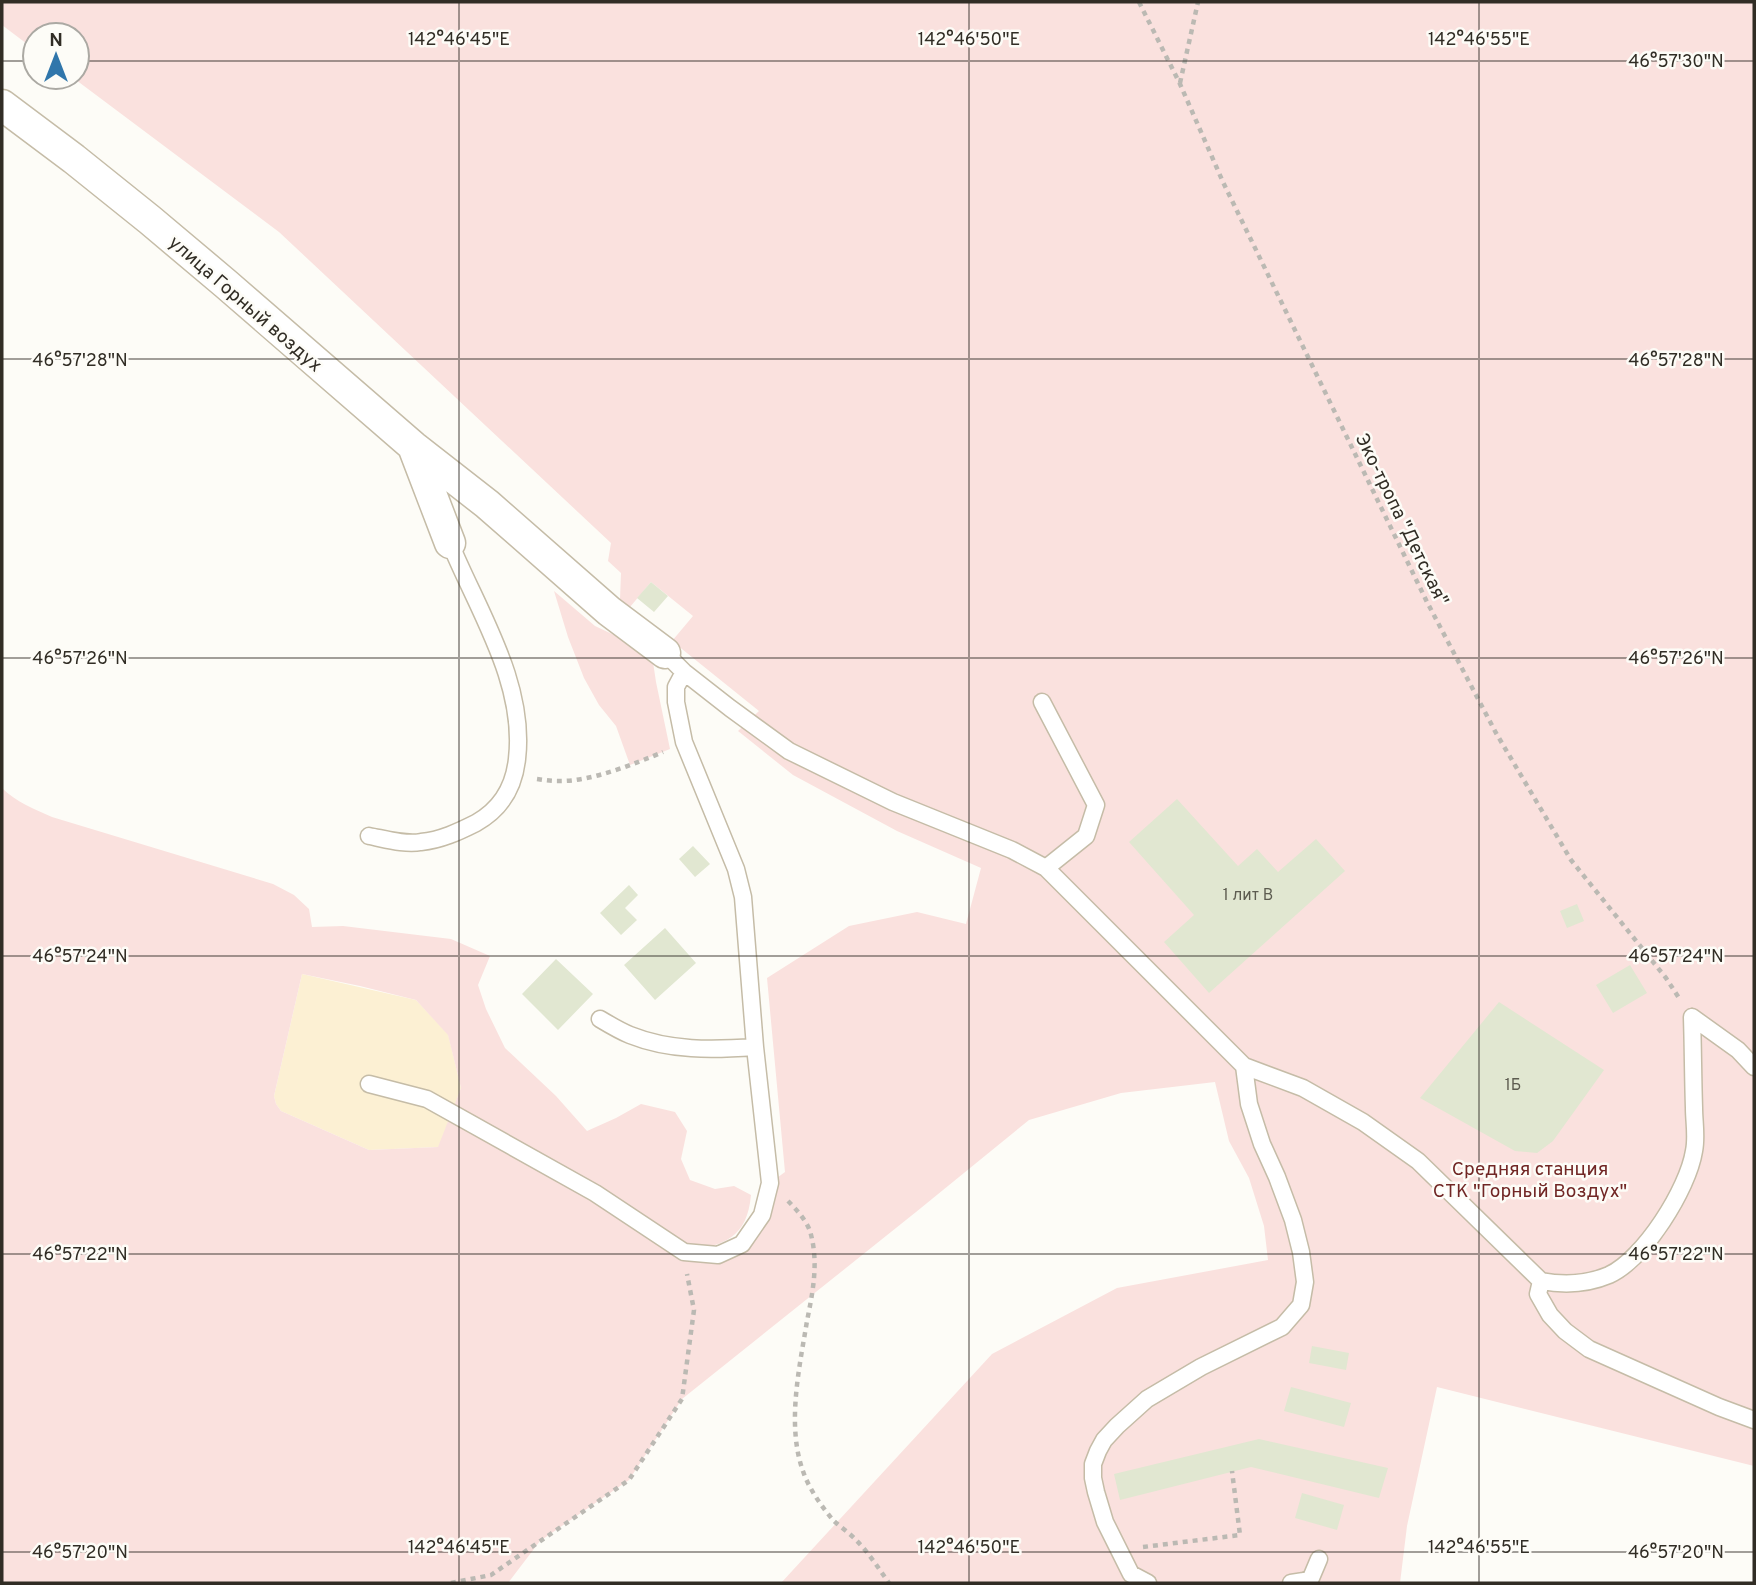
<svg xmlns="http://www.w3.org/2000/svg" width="1756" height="1585" viewBox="0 0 1756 1585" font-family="Overpass,sans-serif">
<rect width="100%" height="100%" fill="#fdfcf7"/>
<!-- built -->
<path fill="#fcf0d3" d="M302 974 416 1000 448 1034 461 1088 439 1147 369 1150 281 1111 276 1104 274 1096Z"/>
<!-- green -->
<path fill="#fae1de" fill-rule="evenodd" d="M2 2H1754V1466L1437 1387 1407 1526 1400 1583H781L992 1354 1117 1288 1268 1260 1264 1226 1249 1178 1229 1141 1215 1082 1121 1093 1029 1120 916 1212 682 1399 629 1480 540 1541 508 1583H2V788C16 802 34 809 52 817L273 884 294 895 309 909 312 927 343 926 451 939 490 956 478 985 486 1009 505 1048 556 1096 587 1131 616 1118 641 1104 675 1112 687 1131 681 1159 690 1180 715 1189 734 1186 751 1195C747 1238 725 1244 688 1252L742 1244 770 1183 785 1172 767 978 849 926 917 912 966 924 981 868 897 831 793 775 738 731 759 711 672 641 693 616 651 582 630 607 620 599 621 573 608 561 611 543 279 232 72 77H77V35H35V50L2 25ZM302 974 360 986 416 1000 448 1035 461 1088 438 1147 369 1150 281 1111 276 1104 274 1096Z
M554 591 595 626 627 641 653 662 656 682 670 749 630 765 616 726 599 705 584 678 568 637Z"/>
<!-- building -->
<path fill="#e1e7d1" d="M651 582 668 596 654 612 637 598Z
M1177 799 1238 866 1257 849 1278 872 1316 839 1345 871 1209 993 1164 942 1194 915 1129 842Z
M693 846 710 864 695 877 679 859Z
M629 885 638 895 625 908 637 920 621 935 600 913Z
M1577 904 1584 921 1567 928 1560 911Z
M665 928 696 963 655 1000 624 965Z
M556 959 593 994 558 1030 522 994Z
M1630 965 1647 993 1613 1013 1596 985Z
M1499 1002 1604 1070 1553 1141 1537 1153 1515 1151 1420 1098Z
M1312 1346 1349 1353 1346 1370 1309 1363Z
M1291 1387 1351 1403 1344 1427 1284 1411Z
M1259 1439 1388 1468 1379 1498 1251 1467 1120 1500 1114 1474Z
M1302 1493 1344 1505 1337 1530 1295 1518Z"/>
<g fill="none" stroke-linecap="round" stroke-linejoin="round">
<defs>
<path id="lane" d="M665 653 684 672 730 708 789 751 893 802 1012 850 1046 868 1244 1066 1303 1088 1363 1122 1418 1161 1541 1281C1563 1285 1588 1284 1609 1275 1644 1259 1688 1189 1694 1151 1697 1137 1694 1122 1694 1108 1693 1078 1693 1048 1692 1017
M1042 702 1096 805 1086 836 1046 868
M369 836C385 839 405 845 421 842 441 840 458 832 476 823 501 809 514 787 517 759 526 683 478 611 450 543
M1692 1017 1738 1050 1754 1067
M600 1019C610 1025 620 1031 630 1035 670 1051 712 1050 755 1047
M369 1084 427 1099 595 1193 684 1252 718 1255 742 1244 762 1215 770 1183 755 1047 743 897 736 869 684 742 676 702V687L684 672
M1541 1281 1538 1294 1550 1315 1565 1331 1589 1349 1719 1407 1754 1420
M1148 1583 1131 1574 1105 1522 1096 1492 1093 1478V1464L1098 1451 1104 1440 1117 1426 1147 1399 1201 1367 1282 1327 1301 1305 1305 1282 1301 1252 1293 1220 1277 1177 1262 1144 1249 1104 1244 1066
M1291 1583 1304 1581 1311 1578 1319 1559"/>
<path id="street" d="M2 105 74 159 150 220 226 284 414 447 487 504 609 611 665 653
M414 449 450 543"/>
</defs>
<!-- lane casing -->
<use href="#lane" stroke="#c5bca7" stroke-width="19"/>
<!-- street casing -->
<use href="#street" stroke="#c5bca7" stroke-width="33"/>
<!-- path -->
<path stroke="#bbb9b3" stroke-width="4.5" stroke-dasharray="5 5" stroke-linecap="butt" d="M1139 2 1180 84 1223 182 1427 602 1496 733 1571 860 1666 978 1679 998
M1180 83 1198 2
M537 779C544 780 551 781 558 781 590 782 634 764 663 752
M788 1201C796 1209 806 1220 810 1231 819 1262 813 1291 807 1321 799 1370 786 1427 804 1474 810 1490 822 1507 833 1520 840 1527 850 1533 857 1541 869 1553 879 1569 889 1583
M1143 1547 1240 1535 1232 1471
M451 1583 491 1575 629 1480 682 1399 694 1310 687 1274"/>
<!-- lane -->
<use href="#lane" stroke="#fff" stroke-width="16"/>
<!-- street -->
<use href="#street" stroke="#fff" stroke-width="30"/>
</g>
<!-- ticks -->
<path fill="none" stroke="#312d25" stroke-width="2" stroke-opacity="0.45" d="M459 2V1583M969 2V1583M1479 2V1583M2 61H35M77 61H1754M2 359H1754M2 658H1754M2 956H1754M2 1254H1754M2 1552H1754"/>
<g text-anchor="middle" stroke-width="5" stroke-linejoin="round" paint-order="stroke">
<!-- number labels -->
<g font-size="16" fill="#5d5c50">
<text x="1248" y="900">1 лит В</text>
<text x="1513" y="1090">1Б</text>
</g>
<!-- street labels -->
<g font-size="19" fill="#312d25" stroke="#fdfcf7">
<text transform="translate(246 303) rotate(41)" y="7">улица Горный воздух</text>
<text transform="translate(1403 519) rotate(64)" y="7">Эко-тропа "Детская"</text>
</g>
<!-- park labels -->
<g font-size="19" fill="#712725" stroke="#fdfcf7">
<text x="1530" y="1175">Средняя станция<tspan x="1530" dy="22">СТК "Горный Воздух"</tspan></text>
</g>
</g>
<g font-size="18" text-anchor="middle" fill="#312d25" stroke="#fdfcf7" stroke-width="5" stroke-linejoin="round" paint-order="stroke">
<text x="459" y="45">142°46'45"E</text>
<text x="969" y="45">142°46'50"E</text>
<text x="1479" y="45">142°46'55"E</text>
<text x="1676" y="67">46°57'30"N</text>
<text x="80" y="366">46°57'28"N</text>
<text x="1676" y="366">46°57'28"N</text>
<text x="80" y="664">46°57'26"N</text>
<text x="1676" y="664">46°57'26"N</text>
<text x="80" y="962">46°57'24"N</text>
<text x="1676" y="962">46°57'24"N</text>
<text x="80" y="1260">46°57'22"N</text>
<text x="1676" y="1260">46°57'22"N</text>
<text x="459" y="1553">142°46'45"E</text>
<text x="969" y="1553">142°46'50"E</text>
<text x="1479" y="1553">142°46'55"E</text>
<text x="80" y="1558">46°57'20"N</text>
<text x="1676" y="1558">46°57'20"N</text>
</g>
<!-- border -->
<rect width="1756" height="1585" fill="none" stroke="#312d25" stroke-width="7"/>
<!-- north arrow -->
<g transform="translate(56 56)"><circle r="33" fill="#fdfcf7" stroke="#aba9a3" stroke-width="2"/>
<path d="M0-5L12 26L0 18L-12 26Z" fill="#3076ab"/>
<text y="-10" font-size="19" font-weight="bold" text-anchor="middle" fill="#312d25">N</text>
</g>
</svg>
